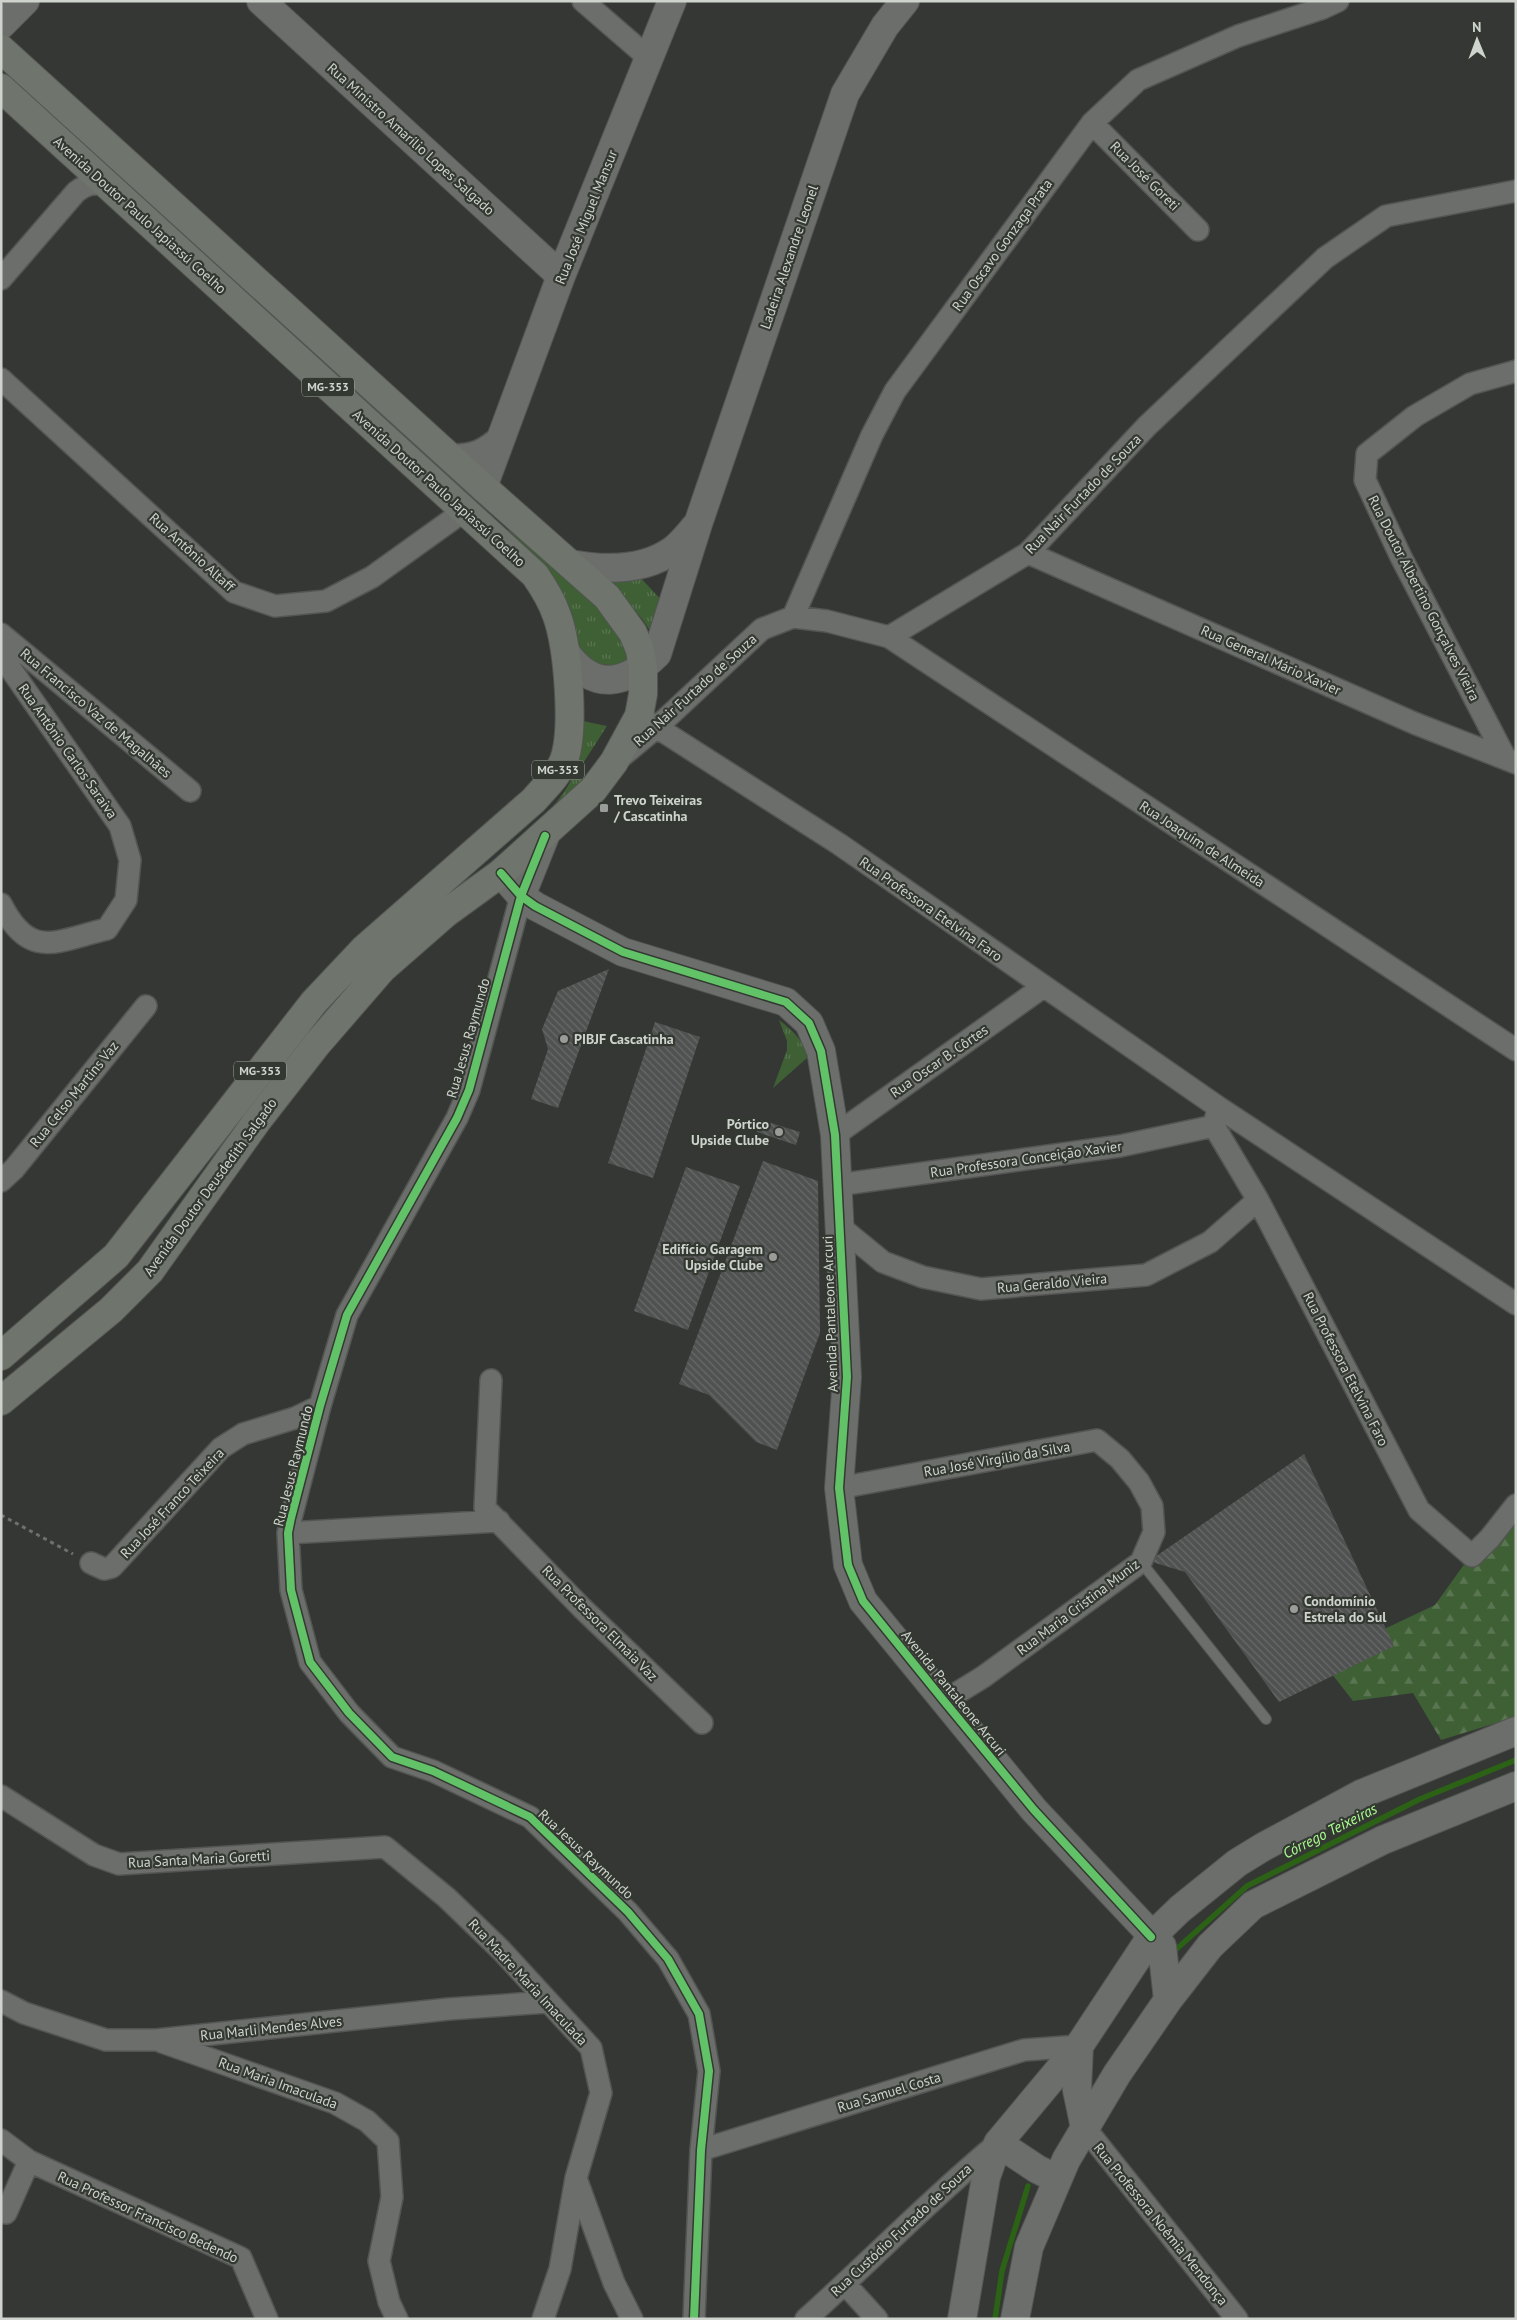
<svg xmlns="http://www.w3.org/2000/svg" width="1517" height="2320" viewBox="0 0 1517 2320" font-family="'PT Sans',sans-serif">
<defs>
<pattern id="grass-tufts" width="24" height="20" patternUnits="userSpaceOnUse" patternTransform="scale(1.25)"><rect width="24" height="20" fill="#3f5f35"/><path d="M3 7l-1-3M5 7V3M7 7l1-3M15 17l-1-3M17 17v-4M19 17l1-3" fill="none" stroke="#5a7551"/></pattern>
<pattern id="forest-firs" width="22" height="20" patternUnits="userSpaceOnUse" patternTransform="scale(1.25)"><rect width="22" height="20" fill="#3f5f35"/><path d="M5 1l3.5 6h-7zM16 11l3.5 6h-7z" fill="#5a7551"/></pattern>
<pattern id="building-back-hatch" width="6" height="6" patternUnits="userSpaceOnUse" patternTransform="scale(1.25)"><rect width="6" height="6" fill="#505151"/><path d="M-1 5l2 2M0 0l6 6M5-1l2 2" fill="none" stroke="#686969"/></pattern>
</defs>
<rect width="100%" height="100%" fill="#343733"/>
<!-- grass -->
<path fill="url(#grass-tufts)" d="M511 526 612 621 623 636 630 663C602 667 600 666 576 652L563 595 557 582 506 532Z
M639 576 665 604 652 634C639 612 624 598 603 583Z
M583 721 607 726 580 768 582 780 575 790 529 833C564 796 584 774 583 721Z
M779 1020C791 1029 806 1042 807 1058L773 1088 787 1050V1041Z"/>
<!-- forest -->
<path fill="url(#forest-firs)" d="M1292 1479 1361 1640 1435 1605 1516 1492V1717L1441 1740 1413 1693 1353 1701 1317 1655 1215 1515Z"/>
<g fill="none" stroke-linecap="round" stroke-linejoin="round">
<!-- stream -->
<path stroke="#2c6216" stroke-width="5.5" d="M1172 1953 1247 1886 1420 1799 1516 1760
M995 2319 1002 2271 1028 2186"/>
</g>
<!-- building -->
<path fill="url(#building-back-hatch)" d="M609 969 558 1108 531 1099 548 1049 542 1029 558 991Z
M655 1022 700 1037 653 1178 608 1163Z
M761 1120 800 1132 796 1145 757 1132Z
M763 1161 818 1181 820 1333 777 1450 756 1442 709 1395 679 1384Z
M686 1167 740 1186 688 1330 634 1311Z
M1304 1454 1394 1646 1279 1702 1185 1572 1149 1561Z"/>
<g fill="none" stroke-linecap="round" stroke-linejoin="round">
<defs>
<path id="lane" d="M1141 1562 1266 1719"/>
<path id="street" d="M583 1 650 59
M1092 123 1198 230
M1 279 76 192C86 184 93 183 106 184
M1 379 234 592 275 606 326 601 372 577 464 511
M447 455C474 456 483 451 503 434
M1028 553 1414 723 1516 763
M793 617 872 435 895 391 1092 123 1138 80 1238 36 1323 8 1338 1
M1 634 190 791
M889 637 1516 1050
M1 655 120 826 130 860 126 900 107 929C56 941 30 961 1 904
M639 716 839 844 1218 1107 1214 1126 1258 1200 1419 1510 1472 1556 1490 1538 1516 1505
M621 757 657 727 762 629 793 617 827 621 889 637 1028 553 1147 426 1325 258 1386 216 1516 191
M1506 759 1401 557 1365 480 1367 454 1415 416 1470 384 1516 371
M521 896 469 1090 457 1118 347 1315 320 1406 291 1518 288 1533 291 1590 310 1662 349 1713 392 1757 433 1771 530 1817 628 1912 668 1959 699 2014 709 2071 701 2150 694 2319
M1218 1107 1516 1304
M835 1135 1043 987
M1 1181 14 1169 146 1006
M837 1185 1120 1146 1214 1126
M839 1226 883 1262 923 1277 981 1289 1146 1275 1210 1242 1258 1200
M491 1380 485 1508 582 1608 702 1723
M839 1488 1097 1440 1120 1459 1139 1482 1152 1506 1154 1532 1141 1562 983 1677 944 1701
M288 1533 499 1521
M91 1563 104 1569 112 1567 221 1448 243 1434 295 1418 320 1406
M1 1796 94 1855 119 1864 385 1847 447 1898 501 1950 591 2048 601 2093 576 2178 560 2269 543 2319
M1 2001 24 2013 106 2040H156L449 2009 548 2002
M162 2042 335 2103 367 2121 388 2141 392 2197 379 2261 389 2302 397 2319
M1085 2128 1237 2319
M1 2140 29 2161 241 2258 267 2319
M701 2150 1024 2050 1079 2046
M577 2181 614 2283 632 2319
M1 2212 6 2213 29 2161
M845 2284 877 2319
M806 2319C871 2261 931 2198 998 2143"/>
<path id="secondary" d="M261 1 561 276
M1 25 25 1
M483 487 561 276 672 1
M570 564C603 570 644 571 673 550 681 544 688 535 695 527
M566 653C594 692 626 685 657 654L698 524 845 94 885 26 905 1
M501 873 521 896 535 906 623 952 786 1002 809 1023 821 1051 835 1135 847 1377 839 1488 848 1565 863 1601 1034 1810 1162 1946 1168 2000
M521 896 545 836
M1079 2046 1077 2090 1085 2128
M998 2143 1037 2169 1057 2179
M962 2319 986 2177 998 2143 1079 2046 1151 1937 1180 1909 1237 1863 1263 1847 1361 1794 1516 1731
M1015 2319 1029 2247 1066 2160 1117 2074 1168 2000 1210 1946 1253 1905 1383 1840 1516 1786"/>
<path id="primary" d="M1 49 483 487 607 597 633 633 640 650 643 668V694L639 716 614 762 593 790 501 873 446 913 382 969 317 1044 257 1121 150 1271 111 1310 1 1401
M1 88 535 575C544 588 552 601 557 616 568 647 575 729 564 760 558 776 544 788 534 800L364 949 314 1002 116 1256 1 1356"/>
</defs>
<!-- lane casing -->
<use href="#lane" stroke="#535552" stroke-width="12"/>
<!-- street casing -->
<use href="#street" stroke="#535552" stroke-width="24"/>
<!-- secondary casing -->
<use href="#secondary" stroke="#535552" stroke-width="30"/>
<!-- primary casing -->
<use href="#primary" stroke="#535552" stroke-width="30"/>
<!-- path -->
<path stroke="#6e706e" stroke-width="3" stroke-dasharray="4 4" stroke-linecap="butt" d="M1 1515 73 1554"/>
<!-- lane -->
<use href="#lane" stroke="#6c6e6b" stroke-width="10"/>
<!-- street -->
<use href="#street" stroke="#6c6e6b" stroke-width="21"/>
<!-- secondary -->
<use href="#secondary" stroke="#6c6e6b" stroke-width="28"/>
<!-- primary -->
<use href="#primary" stroke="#6f756d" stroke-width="28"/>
<defs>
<path id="cycleway" d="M545 836 521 896 469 1090 457 1118 347 1315 320 1406 291 1518 288 1533 291 1590 310 1662 349 1713 392 1757 433 1771 530 1817 628 1912 668 1959 699 2014 709 2071 701 2150 694 2319
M501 873 521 896 535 906 623 952 786 1002 809 1023 821 1051 835 1135 847 1377 839 1488 848 1565 863 1601 944 1701 1034 1810 1151 1937"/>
</defs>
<!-- cycleway casing -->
<use href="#cycleway" stroke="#333931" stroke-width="11"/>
<!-- cycleway -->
<use href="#cycleway" stroke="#61c268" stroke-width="8"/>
</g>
<!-- markers -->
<g fill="#999c98" stroke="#333931" stroke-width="2">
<rect x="599" y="803" width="10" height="10" rx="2.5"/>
<circle cx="564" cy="1039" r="5"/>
<circle cx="779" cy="1132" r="5"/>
<circle cx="773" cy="1257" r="5"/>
<circle cx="1294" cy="1609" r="5"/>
</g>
<g text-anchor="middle" stroke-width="4.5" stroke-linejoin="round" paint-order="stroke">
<!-- shield labels -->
<g fill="#333931" stroke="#a0a59f" stroke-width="1">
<rect x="302" y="377.5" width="52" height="19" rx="4"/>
<rect x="532" y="760.5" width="52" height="19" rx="4"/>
<rect x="234" y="1061.5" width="52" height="19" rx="4"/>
</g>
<g font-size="12" font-weight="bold" fill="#cfd3ce">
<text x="328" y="391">MG-353</text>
<text x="558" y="774">MG-353</text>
<text x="260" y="1075">MG-353</text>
</g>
<!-- street labels -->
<g font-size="14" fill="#cfd3ce" stroke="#333931">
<text transform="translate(411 139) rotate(42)" y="5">Rua Ministro Amarílio Lopes Salgado</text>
<text transform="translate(1145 176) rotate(45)" y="5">Rua José Goreti</text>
<text transform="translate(140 215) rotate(42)" y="5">Avenida Doutor Paulo Japiassú Coelho</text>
<text transform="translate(586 217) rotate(-68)" y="5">Rua José Miguel Mansur</text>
<text transform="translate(1002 245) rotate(-54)" y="5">Rua Oscavo Gonzaga Prata</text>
<text transform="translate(789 257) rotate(-71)" y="5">Ladeira Alexandre Leonel</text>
<text transform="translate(439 488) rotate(42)" y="5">Avenida Doutor Paulo Japiassú Coelho</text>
<text transform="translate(1083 494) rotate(-46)" y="5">Rua Nair Furtado de Souza</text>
<text transform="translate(192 552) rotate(42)" y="5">Rua Antônio Altaff</text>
<text transform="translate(1424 598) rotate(63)" y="5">Rua Doutor Albertino Gonçalves Vieira</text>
<text transform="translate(1271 660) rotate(24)" y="5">Rua General Mário Xavier</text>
<text transform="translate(695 690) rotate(-42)" y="5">Rua Nair Furtado de Souza</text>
<text transform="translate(96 713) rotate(40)" y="5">Rua Francisco Vaz de Magalhães</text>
<text transform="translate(68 751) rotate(55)" y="5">Rua Antônio Carlos Saraiva</text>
<text transform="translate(1202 844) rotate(33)" y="5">Rua Joaquim de Almeida</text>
<text transform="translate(931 909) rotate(35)" y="5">Rua Professora Etelvina Faro</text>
<text transform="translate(468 1038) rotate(-74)" y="5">Rua Jesus Raymundo</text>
<text transform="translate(939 1061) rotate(-35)" y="5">Rua Oscar B. Côrtes</text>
<text transform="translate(74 1094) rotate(-51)" y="5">Rua Celso Martins Vaz</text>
<text transform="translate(1026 1159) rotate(-8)" y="5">Rua Professora Conceição Xavier</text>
<text transform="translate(210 1187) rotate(-54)" y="5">Avenida Doutor Deusdedith Salgado</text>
<text transform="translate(1052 1283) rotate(-5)" y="5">Rua Geraldo Vieira</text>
<text transform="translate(830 1314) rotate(-92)" y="5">Avenida Pantaleone Arcuri</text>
<text transform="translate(1346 1369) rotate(63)" y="5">Rua Professora Etelvina Faro</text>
<text transform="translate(997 1459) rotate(-10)" y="5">Rua José Virgílio da Silva</text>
<text transform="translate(293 1466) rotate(-76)" y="5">Rua Jesus Raymundo</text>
<text transform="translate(172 1503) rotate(-47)" y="5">Rua José Franco Teixeira</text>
<text transform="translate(1078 1607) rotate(-37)" y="5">Rua Maria Cristina Muniz</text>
<text transform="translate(600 1623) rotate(45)" y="5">Rua Professora Elmaia Vaz</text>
<text transform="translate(954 1693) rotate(51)" y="5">Avenida Pantaleone Arcuri</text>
<text transform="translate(586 1854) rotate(43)" y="5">Rua Jesus Raymundo</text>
<text transform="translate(199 1859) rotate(-3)" y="5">Rua Santa Maria Goretti</text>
<text transform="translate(528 1982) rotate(47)" y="5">Rua Madre Maria Imaculada</text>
<text transform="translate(271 2028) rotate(-6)" y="5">Rua Marli Mendes Alves</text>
<text transform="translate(278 2083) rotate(20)" y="5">Rua Maria Imaculada</text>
<text transform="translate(889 2092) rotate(-17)" y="5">Rua Samuel Costa</text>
<text transform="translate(148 2217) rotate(25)" y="5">Rua Professor Francisco Bedendo</text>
<text transform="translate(1161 2224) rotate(51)" y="5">Rua Professora Noêmia Mendonça</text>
<text transform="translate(901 2230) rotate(-43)" y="5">Rua Custódio Furtado de Souza</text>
</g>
<!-- poi labels -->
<g font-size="14" font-weight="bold" fill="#cfd3ce" stroke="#333931" text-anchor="start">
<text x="614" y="805">Trevo Teixeiras<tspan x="614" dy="16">/ Cascatinha</tspan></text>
<text x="574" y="1044">PIBJF Cascatinha</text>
<text x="769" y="1129" text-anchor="end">Pórtico<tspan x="769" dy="16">Upside Clube</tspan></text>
<text x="763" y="1254" text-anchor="end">Edifício Garagem<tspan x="763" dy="16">Upside Clube</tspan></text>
<text x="1304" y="1606">Condomínio<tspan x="1304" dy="16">Estrela do Sul</tspan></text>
</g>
<!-- water labels -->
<g font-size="15" font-style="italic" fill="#abfc92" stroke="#333931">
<text transform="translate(1330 1831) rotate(-27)" y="5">Córrego Teixeiras</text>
</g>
</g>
<!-- border -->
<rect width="1517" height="2320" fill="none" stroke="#cfd3ce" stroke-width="5"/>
<!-- north arrow -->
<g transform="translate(1477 40) rotate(359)" stroke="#333931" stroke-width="4" paint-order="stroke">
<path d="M0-4L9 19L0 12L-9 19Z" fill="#cfd3ce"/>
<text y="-8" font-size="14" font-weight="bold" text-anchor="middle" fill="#cfd3ce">N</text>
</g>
</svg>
